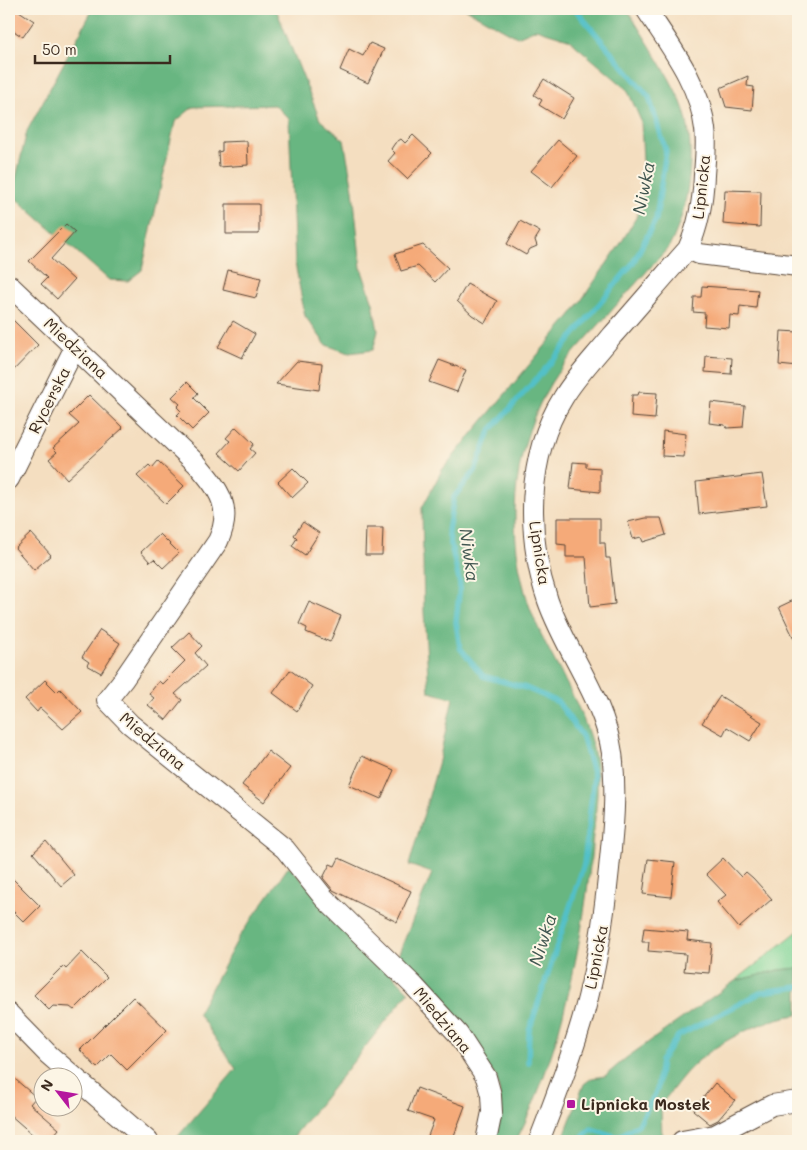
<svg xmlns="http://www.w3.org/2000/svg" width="807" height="1150" viewBox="0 0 807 1150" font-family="Mali,sans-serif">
<rect width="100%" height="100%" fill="#fcf5e5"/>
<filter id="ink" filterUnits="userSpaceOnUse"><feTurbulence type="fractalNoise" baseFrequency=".02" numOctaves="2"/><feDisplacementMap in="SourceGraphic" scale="10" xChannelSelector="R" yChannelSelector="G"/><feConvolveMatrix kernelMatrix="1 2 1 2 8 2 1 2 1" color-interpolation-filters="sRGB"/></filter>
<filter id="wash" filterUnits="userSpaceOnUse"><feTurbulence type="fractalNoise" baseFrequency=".0096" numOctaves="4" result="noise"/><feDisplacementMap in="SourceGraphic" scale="20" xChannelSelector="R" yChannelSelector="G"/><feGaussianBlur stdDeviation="1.12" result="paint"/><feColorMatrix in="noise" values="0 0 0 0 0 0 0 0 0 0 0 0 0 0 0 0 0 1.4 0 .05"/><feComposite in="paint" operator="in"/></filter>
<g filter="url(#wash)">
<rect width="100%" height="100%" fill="#f4dec0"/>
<!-- green -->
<path fill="#81d599" stroke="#5e805c" d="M798 931V968L779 970 735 981Z"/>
<!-- forest -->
<path fill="#68b681" stroke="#527050" d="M93 9H276L320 120 344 140 353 190 361 268 373 303 378 331 373 350 349 353 326 345 305 316 295 263 289 119 275 105 193 107 175 122 142 270 128 281 109 280 12 195 27 131Z
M466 9H627C645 39 666 69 681 102 698 142 690 209 669 247 645 273 621 300 597 327 579 347 558 368 546 392 511 456 506 536 529 605 547 657 584 702 595 757 600 782 596 810 593 835 585 934 562 1052 516 1141H493C500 1118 503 1100 496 1077L397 958 432 873 409 865 439 761 453 698 429 692 424 612 422 508 442 470 574 311 621 243 637 216 644 181 641 121 627 89 568 39 536 29 517 37Z
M289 866 409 992 290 1141H174L236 1069 198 1013 239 937Z
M798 968V1015C766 1018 721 1040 697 1062 683 1074 673 1090 661 1104L662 1141H562L584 1084 592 1078 605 1076 626 1058 735 981 779 970Z"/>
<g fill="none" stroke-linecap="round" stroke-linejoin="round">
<!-- stream -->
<path stroke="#52c0c7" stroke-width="5.5" d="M528 1063 529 1031 584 864 594 776 582 736 558 702 526 688 483 676 460 648 456 622 460 585 448 531 454 497 475 471 490 431 555 358 633 263 656 219 666 151 649 97 575 9
M579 1141 591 1129 618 1137 639 1124 657 1090 661 1061 678 1036 762 992 798 987"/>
</g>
<g id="blocks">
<!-- building -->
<path fill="#f5aa79" d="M9 9H16L34 21 23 37 9 28Z
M370 43 384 49 368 83 340 70 349 49 363 56Z
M748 76 747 86 754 87 752 110 726 107 720 88Z
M544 79 574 98 562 119 539 105 542 100 534 95Z
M413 135 432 153 407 179 388 161 395 153 391 149 395 143 401 139 405 143Z
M558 140 577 156 552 187 531 171Z
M247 141 248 165 219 167 218 152 222 151V142Z
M725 190 761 191 760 227 723 224Z
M226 204H259V234H226Z
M520 221 540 232 535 240 537 246 530 249 526 255 507 244Z
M66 224 75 232 51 259 74 280 57 299 41 284 47 278 29 261Z
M423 245 448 268 435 282 418 266 401 271 395 254Z
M228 270 261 278 256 298 223 290Z
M467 284 497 301 485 323 472 315 457 301Z
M702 286 758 290 756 308 740 306 739 316 730 315 729 328 704 326 705 313 693 312 694 297H701Z
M9 316 38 345 9 375Z
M233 321 255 334 242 358 218 347Z
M781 331 798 332V367L779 365Z
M706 356 732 358 731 374 705 372Z
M439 360 466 370 457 392 429 382Z
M297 361 322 364 319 390 276 384Z
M187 382 198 393 194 398 209 413 192 430 177 415 181 411 177 407 180 404 172 397Z
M639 392 657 393 655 419 631 417 632 395H638Z
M89 395 123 428 67 479 49 459 57 452 53 448 79 424 69 415Z
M711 402 745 406 743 427 727 428 725 425 709 423Z
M236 427 254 444 250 449 255 453 239 471 219 453 230 441 226 438Z
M663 431 686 434 684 457 662 456Z
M158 461 184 486 166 504 137 476 149 465 152 468Z
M573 462 586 463V467L600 468V492L570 489Z
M293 468 308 483 292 498 278 482Z
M762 474 767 506 699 514 696 482Z
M557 518H600V543H605L606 558H610L615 604 590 607 586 557H566V545L557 544Z
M645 518H661L666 535 643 542 641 537 633 539 628 522Z
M303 522 319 533 305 555 292 546 297 538 294 535Z
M366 528H383L382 555H365Z
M31 533 51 555 34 570 15 548Z
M160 534 179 553 163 568 154 559 150 562 141 552Z
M798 598V647L779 607Z
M309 602 341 616 330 642 306 632 307 628 299 624Z
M100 630 120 643 101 673 87 665 89 662 82 657Z
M189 632 202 646 195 653 206 666 175 694 182 700 166 720 148 705 154 698 149 694 159 681 162 684 185 661 172 648Z
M290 670 312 686 297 711 273 693Z
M45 680 57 692 60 689 82 712 63 729 40 708 37 712 25 699Z
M720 696 762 722 750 741 727 727 723 735 702 723Z
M268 751 290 768 264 802 242 785Z
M362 756 394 770 381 799 349 785Z
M46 841 74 875 61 886 33 853Z
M339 858 411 891 397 922 333 890 323 878 330 864 335 866Z
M723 858 741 877 746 872 753 878 772 899 739 928 717 902 726 895 706 874Z
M648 859 675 862 671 897 643 894Z
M9 875 40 906 24 922 9 907Z
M644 928 688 932 687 940 712 943 709 973 684 971 686 954 648 951 649 942H642Z
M82 952 107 977 74 1010 70 1007 53 1006 49 1010 34 995 63 966 66 969Z
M133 997 167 1030 127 1070 111 1054 97 1068 80 1050Z
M9 1074 36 1097 30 1104 59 1129 49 1141H40L9 1114Z
M715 1083 735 1100 718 1120 710 1124 693 1110Z
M417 1088 465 1106 452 1141H426L434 1120 408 1111Z"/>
</g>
</g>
<g filter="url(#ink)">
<use href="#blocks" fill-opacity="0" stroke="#574536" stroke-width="1"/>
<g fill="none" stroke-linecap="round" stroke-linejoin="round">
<defs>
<path id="minor" d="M688 249 699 254 798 266
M9 285 197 464C218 489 234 507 218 541L123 680 107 700 130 724 285 849 324 898 414 986 458 1034 486 1077 491 1095 492 1112 486 1141
M9 479 75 347
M9 1014 49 1055 148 1141
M539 1141C555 1099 572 1057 584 1013 597 966 604 918 609 869 613 830 617 791 612 753 604 698 566 652 548 601 526 536 526 457 563 398 576 376 595 357 611 337 637 308 662 278 688 249 699 225 703 201 704 175 705 160 707 144 705 129 700 84 670 46 646 9
M682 1141 715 1135 772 1105 798 1101"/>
</defs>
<!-- minor casing -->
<use href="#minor" stroke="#574536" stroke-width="22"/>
<!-- minor -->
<use href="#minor" stroke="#fff" stroke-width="20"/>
</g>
</g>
<!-- markers -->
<rect fill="#b5179e" stroke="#fcf5e5" stroke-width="2" x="566" y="1099" width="10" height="10" rx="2.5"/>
<g text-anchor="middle" stroke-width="4" stroke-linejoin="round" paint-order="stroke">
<!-- street labels -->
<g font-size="16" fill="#3b2a1e" stroke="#fcf5e5">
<text transform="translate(701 187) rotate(-84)" y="6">Lipnicka</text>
<text transform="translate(76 348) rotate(43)" y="6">Miedziana</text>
<text transform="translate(49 400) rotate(-63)" y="6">Rycerska</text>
<text transform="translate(540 553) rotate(81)" y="6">Lipnicka</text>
<text transform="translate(153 741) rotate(40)" y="6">Miedziana</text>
<text transform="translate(596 957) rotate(-79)" y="6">Lipnicka</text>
<text transform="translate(443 1020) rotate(50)" y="6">Miedziana</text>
</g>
<!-- poi labels -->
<g font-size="16" font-weight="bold" fill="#3b2a1e" stroke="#fcf5e5" text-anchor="start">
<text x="581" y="1110">Lipnicka Mostek</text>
</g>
<!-- water labels -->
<g font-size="18" font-style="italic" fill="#425751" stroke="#fcf5e5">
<text transform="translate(644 188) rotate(-79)" y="6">Niwka</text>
<text transform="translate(469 555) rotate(82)" y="6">Niwka</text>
<text transform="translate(543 940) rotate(-72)" y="6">Niwka</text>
</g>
</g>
<!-- margin -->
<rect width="807" height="1150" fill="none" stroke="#fcf5e5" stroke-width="30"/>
<!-- north arrow -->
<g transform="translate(58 1092) rotate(301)"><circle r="24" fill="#fcf5e5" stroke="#afa495"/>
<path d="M0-4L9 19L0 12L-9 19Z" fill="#b5179e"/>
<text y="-8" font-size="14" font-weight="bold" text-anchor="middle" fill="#3b2a1e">N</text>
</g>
<!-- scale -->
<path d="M35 55v8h135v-8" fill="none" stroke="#3b2a1e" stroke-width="2.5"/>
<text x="42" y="55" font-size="15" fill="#3b2a1e" stroke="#fcf5e5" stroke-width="4" paint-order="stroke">50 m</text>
</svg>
